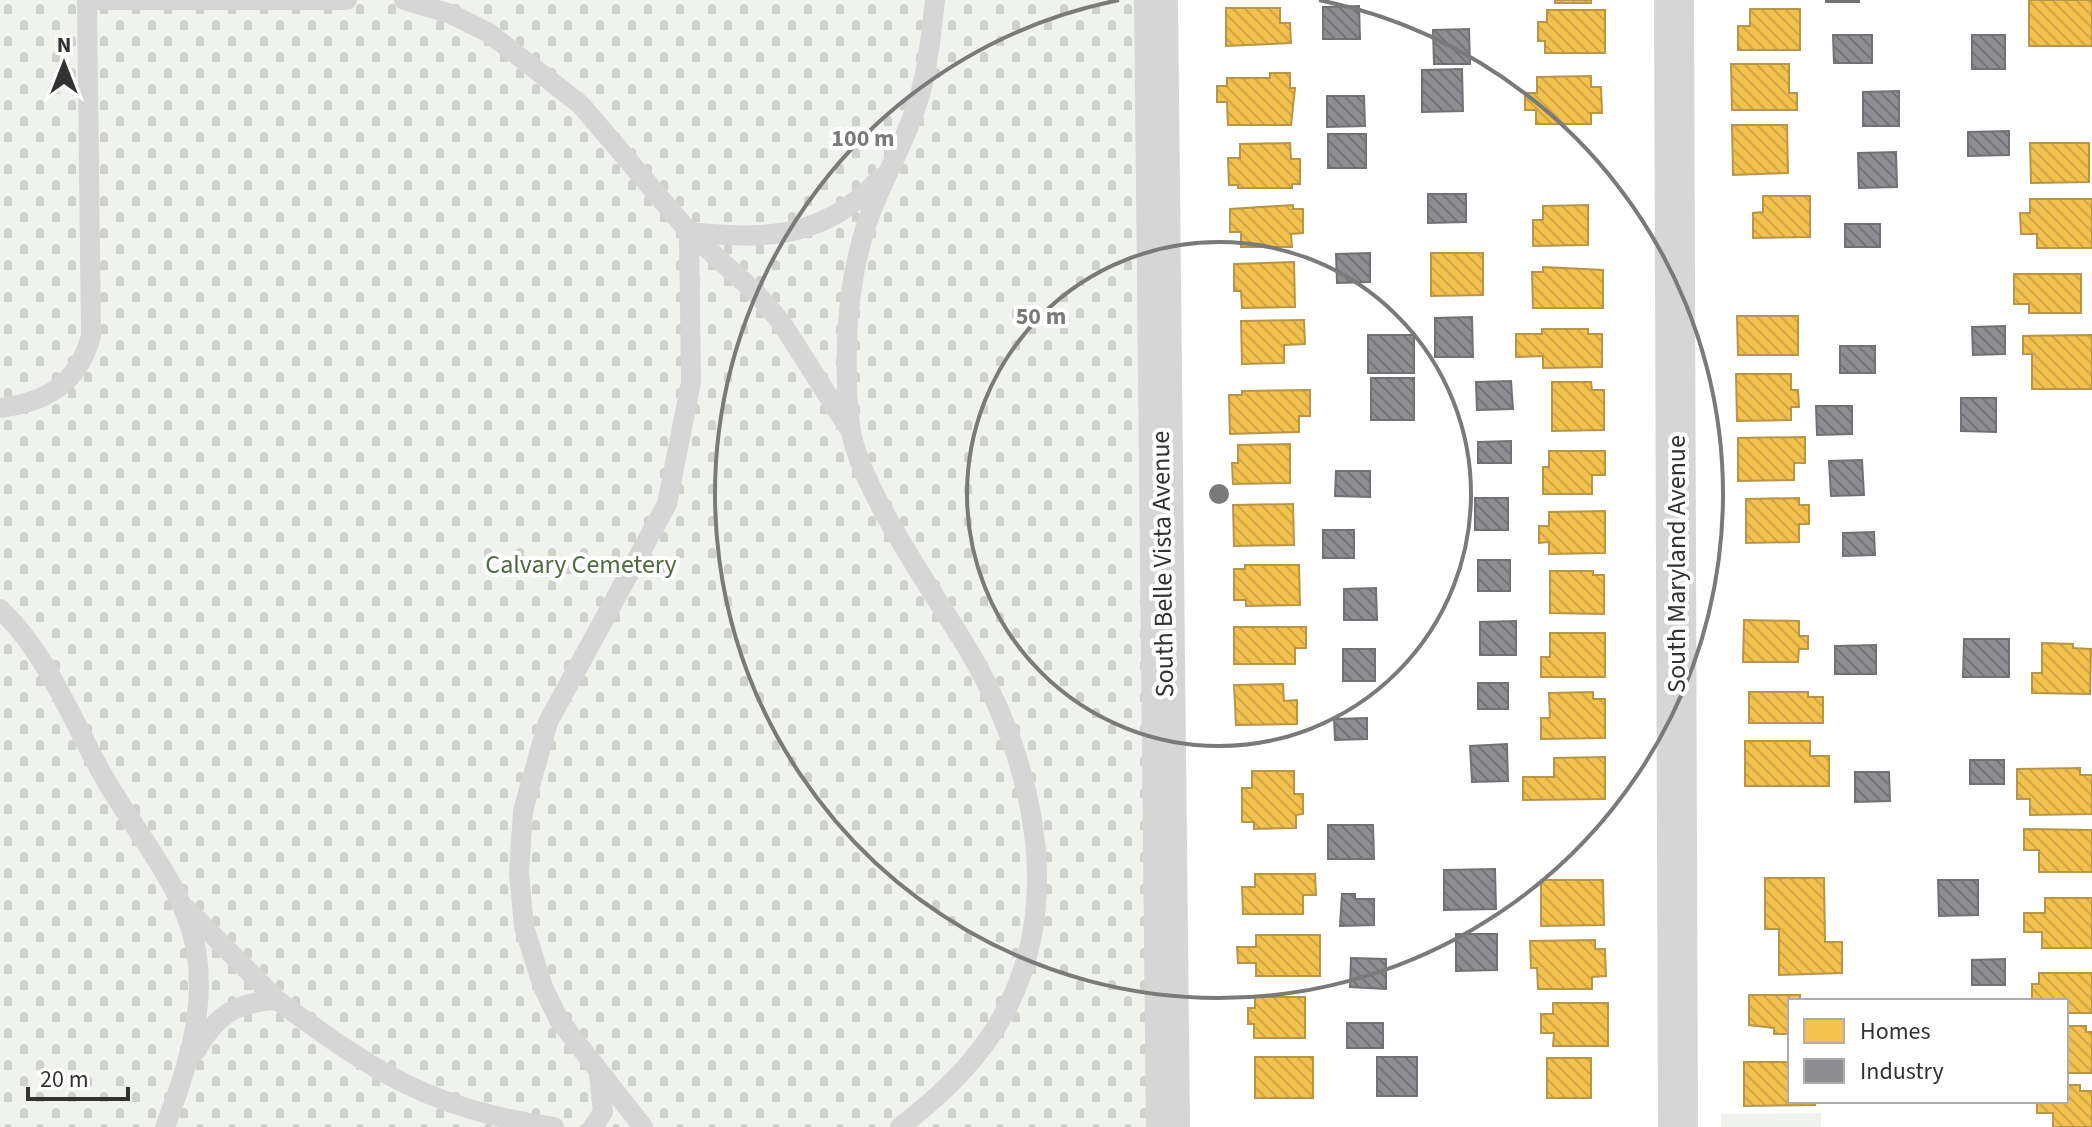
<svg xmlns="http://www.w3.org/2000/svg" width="2092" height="1127" viewBox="0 0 2092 1127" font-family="'Source Sans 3',sans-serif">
<defs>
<pattern id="cemetery-stones" width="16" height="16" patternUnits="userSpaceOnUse" patternTransform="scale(2)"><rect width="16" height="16" fill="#f0f3ed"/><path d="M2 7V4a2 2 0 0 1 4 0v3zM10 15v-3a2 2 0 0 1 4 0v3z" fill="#ced1cc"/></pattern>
<pattern id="homes-back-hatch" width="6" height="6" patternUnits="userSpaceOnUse" patternTransform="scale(2)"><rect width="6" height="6" fill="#f2c14e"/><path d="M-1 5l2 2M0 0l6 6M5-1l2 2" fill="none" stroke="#d0a645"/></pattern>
<pattern id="industry-back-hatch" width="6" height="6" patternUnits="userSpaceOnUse" patternTransform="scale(2)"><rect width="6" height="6" fill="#8d8d92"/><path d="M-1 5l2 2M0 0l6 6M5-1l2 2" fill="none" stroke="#747478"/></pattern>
</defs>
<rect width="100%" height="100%" fill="#fff"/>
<!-- green -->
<path fill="#f0f3ed" d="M1821 1113V1127H1721V1114Z"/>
<!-- cemetery -->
<path fill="url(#cemetery-stones)" d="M0 0H1156L1168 1127H0Z"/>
<!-- homes -->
<path fill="url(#homes-back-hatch)" stroke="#b89646" stroke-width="2" d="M1555 0H1591V3H1555Z
M2029 0H2092V46H2029Z
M1226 8H1280V23H1290L1291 43 1226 46Z
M1750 9H1800V50H1738V26H1750Z
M1547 10H1605V53H1545V41H1538V22H1547Z
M1731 64H1789V93H1797V110H1732Z
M1270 73H1290V88H1295L1291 125H1228L1227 102H1217V86H1227V78H1270Z
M1591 76V87H1601L1602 113H1591V124H1536V110H1525V93H1537V77Z
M1732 125H1787L1788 173 1733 175Z
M1290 143 1291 159H1300V184H1292V188H1238V185H1229L1228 158H1240V144Z
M2030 143H2089V182L2031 183Z
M1763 196H1810V237L1753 238V213L1763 212Z
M2030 199H2092V248H2037V234H2021L2020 213H2030Z
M1293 205V209H1303V233L1291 234 1292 247H1241V232H1230V209Z
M1588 205V245L1533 246V220H1543V206Z
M1431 253H1483V295L1431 296Z
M1294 262 1295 307 1242 308 1241 291H1234V264Z
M1543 267 1603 270V308H1533L1532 272H1543Z
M2014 274H2081V313H2029V304H2014Z
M1737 316H1798V355H1738Z
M1304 320 1305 344 1284 345V363L1242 364 1241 321Z
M1542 329H1588V334H1602V367L1543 368V356L1516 357V334H1542Z
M2092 335V389H2032V354H2023V336Z
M1736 374H1791V390H1798L1799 407H1791V420L1737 421Z
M1552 382H1591L1592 390H1604V430L1552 431Z
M1310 390V416H1299V432L1230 434 1229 395H1242V391Z
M1805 437V463H1794V480L1738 481V438Z
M1290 444V483L1233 484 1232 463H1238V445Z
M1549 451H1605V475H1592V494H1543V467H1549Z
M1799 498V505H1809V524H1799V542L1746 543V499Z
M1293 504 1294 545 1234 546 1233 505Z
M1605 511V553L1549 554V542L1539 543V526H1549V512Z
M1245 565H1299L1300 605 1246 606V600H1234V569H1245Z
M1550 571H1593V575H1604V614L1550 613Z
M1744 620 1799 621V636H1808V649H1799L1798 662H1743Z
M1234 627H1306V648H1295V664H1234Z
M1550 633H1605V677H1541V657H1550Z
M2042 643 2073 644V648L2091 649 2090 694 2032 693V673H2042Z
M1283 684 1284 701 1297 700V724L1236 725 1234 685Z
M1593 692V699H1605V738L1541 739V718H1550L1549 693Z
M1749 692H1808V697H1823V723H1749Z
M1745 741H1810V756H1829V786H1745Z
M1605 757V799L1523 800V777H1554V758Z
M2080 768V775H2092V814L2030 815V799H2017V769Z
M1252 771H1294V794H1303V814L1296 815V828L1254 829V822H1242V788H1252Z
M2024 829 2092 830V872H2039V850H2024Z
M1255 874H1315L1316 895H1303V914H1243L1242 887H1255Z
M1765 878H1824L1825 942H1842V973L1779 975V929H1765Z
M1541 880H1603L1604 925 1541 926Z
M2045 898H2092V948H2042V932H2024V913H2045Z
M1256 935H1320V976H1256V963H1238L1237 947H1256Z
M1595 940V949H1605L1606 976 1592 977V989H1538L1537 968H1531L1530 941Z
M2039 973H2092V1013H2066V1001H2032V984H2039Z
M1749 995H1800V1001H1790V1034H1774V1028L1749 1025Z
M1255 997H1305V1038H1254V1024H1248V1008H1255Z
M1553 1003H1608V1046H1553L1554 1033H1541V1014H1553Z
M2066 1026H2086V1032H2092V1073H2066Z
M1255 1057H1313V1098H1255Z
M1547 1058H1591V1098H1547Z
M1744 1062H1790V1101H1815V1105L1744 1106Z
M2066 1085H2080V1091H2092V1127H2053V1113H2037V1101H2066Z"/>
<!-- industry -->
<path fill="url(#industry-back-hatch)" stroke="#727275" stroke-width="2" d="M1826 0H1859V2H1826Z
M1359 6 1360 39H1323V7Z
M1469 29 1470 64H1434L1433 30Z
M1833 35H1872V63H1834Z
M1972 35H2005V69H1972Z
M1462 69 1463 111 1422 112V70Z
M1899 91V126H1863V92Z
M1327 96H1364L1365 126 1327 127Z
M2009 131V155L1968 156V132Z
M1328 134H1366V168H1328Z
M1896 152 1897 187 1859 188 1858 153Z
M1428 194H1466V222L1428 223Z
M1845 224H1880V247H1845Z
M1370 253V282L1337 283 1336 254Z
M1472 317 1473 357H1435V318Z
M2005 326V354L1973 355 1972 327Z
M1368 335H1414V373H1368Z
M1840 346H1875V373H1840Z
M1371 378H1414V420H1371Z
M1511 381 1513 409 1477 410 1476 382Z
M1961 398H1996V432L1961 431Z
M1816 406H1852V434L1817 435Z
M1511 441V463H1478V442Z
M1862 460 1864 495 1831 496 1829 461Z
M1336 471H1370V497L1335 496Z
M1475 498H1508V530H1475Z
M1323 530H1354V558H1323Z
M1874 532 1875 555 1843 556V533Z
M1478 560H1510V591H1478Z
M1376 588 1377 620H1344V589Z
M1516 621V655H1480V622Z
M1964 639H2009V677H1963Z
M1876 645V674H1835V646Z
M1343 649H1375V681H1343Z
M1478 683H1508V709H1478Z
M1367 718V739L1335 740 1334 719Z
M1507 744 1508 781 1472 782 1470 746Z
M1970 760H2004V784H1970Z
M1855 772H1889L1890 801 1855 802Z
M1328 825H1373L1374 859H1328Z
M1495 869 1496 909 1444 910V870Z
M1938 880H1978V915L1939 916Z
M1342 894H1355V899H1374V925L1340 926Z
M1456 934H1497V970L1456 971Z
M1351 958 1386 959V989L1350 987Z
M2005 959V985H1972V960Z
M1347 1023H1383V1048H1347Z
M1377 1057H1417V1096H1377Z"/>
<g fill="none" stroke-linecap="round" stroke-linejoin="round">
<!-- service -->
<path stroke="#d6d6d6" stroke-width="20" d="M87 0H347
M404 0 451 14 489 33 581 105 689 232 691 382 667 504 548 722 523 811 519 873 524 927 543 987 559 1020 643 1127
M0 408C48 402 78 383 91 336L87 0
M848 427 781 322 756 293 689 232C766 240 825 239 880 178
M0 609C48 654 73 723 105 779 137 835 188 891 197 956 205 1016 186 1072 165 1127
M187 909 277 1000
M196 1051C216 1015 236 1002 277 1000 374 1072 432 1110 554 1127
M593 1127 603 1112 599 1075
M900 1127C943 1094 982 1057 1007 1008 1069 887 1026 740 958 633 927 583 856 481 850 425 843 360 846 285 867 223 881 182 904 145 917 104 928 71 931 34 935 0"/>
<!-- minor -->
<path stroke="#d6d6d6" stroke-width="40" d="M1674 0 1678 1127"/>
<!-- tertiary -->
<path stroke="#d6d6d6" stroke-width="44" d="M1156 0 1168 1127"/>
</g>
<!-- distance rings -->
<g fill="none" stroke="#7a7a7a" stroke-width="4">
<circle cx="1219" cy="494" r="252"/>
<path d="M1319 0A504 504 0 1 1 1119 0"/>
</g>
<g text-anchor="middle" stroke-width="8" stroke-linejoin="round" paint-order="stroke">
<!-- park labels -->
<g font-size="26" fill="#506b42" stroke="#fff">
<text x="581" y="573">Calvary Cemetery</text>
</g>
<!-- street labels -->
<g font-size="26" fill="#323232" stroke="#fff">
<text transform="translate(1162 564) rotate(-91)" y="9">South Belle Vista Avenue</text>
<text transform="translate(1676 564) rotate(-90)" y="9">South Maryland Avenue</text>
</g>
</g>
<circle cx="1219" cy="494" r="12" fill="#7a7a7a" stroke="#fff" stroke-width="4"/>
<g font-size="24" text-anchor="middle" font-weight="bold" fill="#7a7a7a" stroke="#fff" stroke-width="8" stroke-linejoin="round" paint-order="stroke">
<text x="863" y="146">100 m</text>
<text x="1041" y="324">50 m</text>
</g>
<!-- legend -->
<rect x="1788" y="999" width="280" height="104" fill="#ffffff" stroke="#adadad" stroke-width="2"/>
<rect x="1804" y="1019" width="40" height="24" fill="#f2c14e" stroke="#adadad" stroke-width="2"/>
<text x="1860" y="1039" font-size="24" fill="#323232">Homes</text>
<rect x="1804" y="1059" width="40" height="24" fill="#8d8d92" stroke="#adadad" stroke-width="2"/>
<text x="1860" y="1079" font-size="24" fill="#323232">Industry</text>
<!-- north arrow -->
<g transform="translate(64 64)" stroke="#ffffff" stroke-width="6" paint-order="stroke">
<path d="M0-6L14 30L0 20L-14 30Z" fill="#323232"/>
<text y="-12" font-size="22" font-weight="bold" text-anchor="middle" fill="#323232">N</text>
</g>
<!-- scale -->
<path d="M28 1087v12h100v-12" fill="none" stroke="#323232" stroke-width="4"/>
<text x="40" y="1087" font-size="24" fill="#323232" stroke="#ffffff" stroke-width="6" paint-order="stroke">20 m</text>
</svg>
